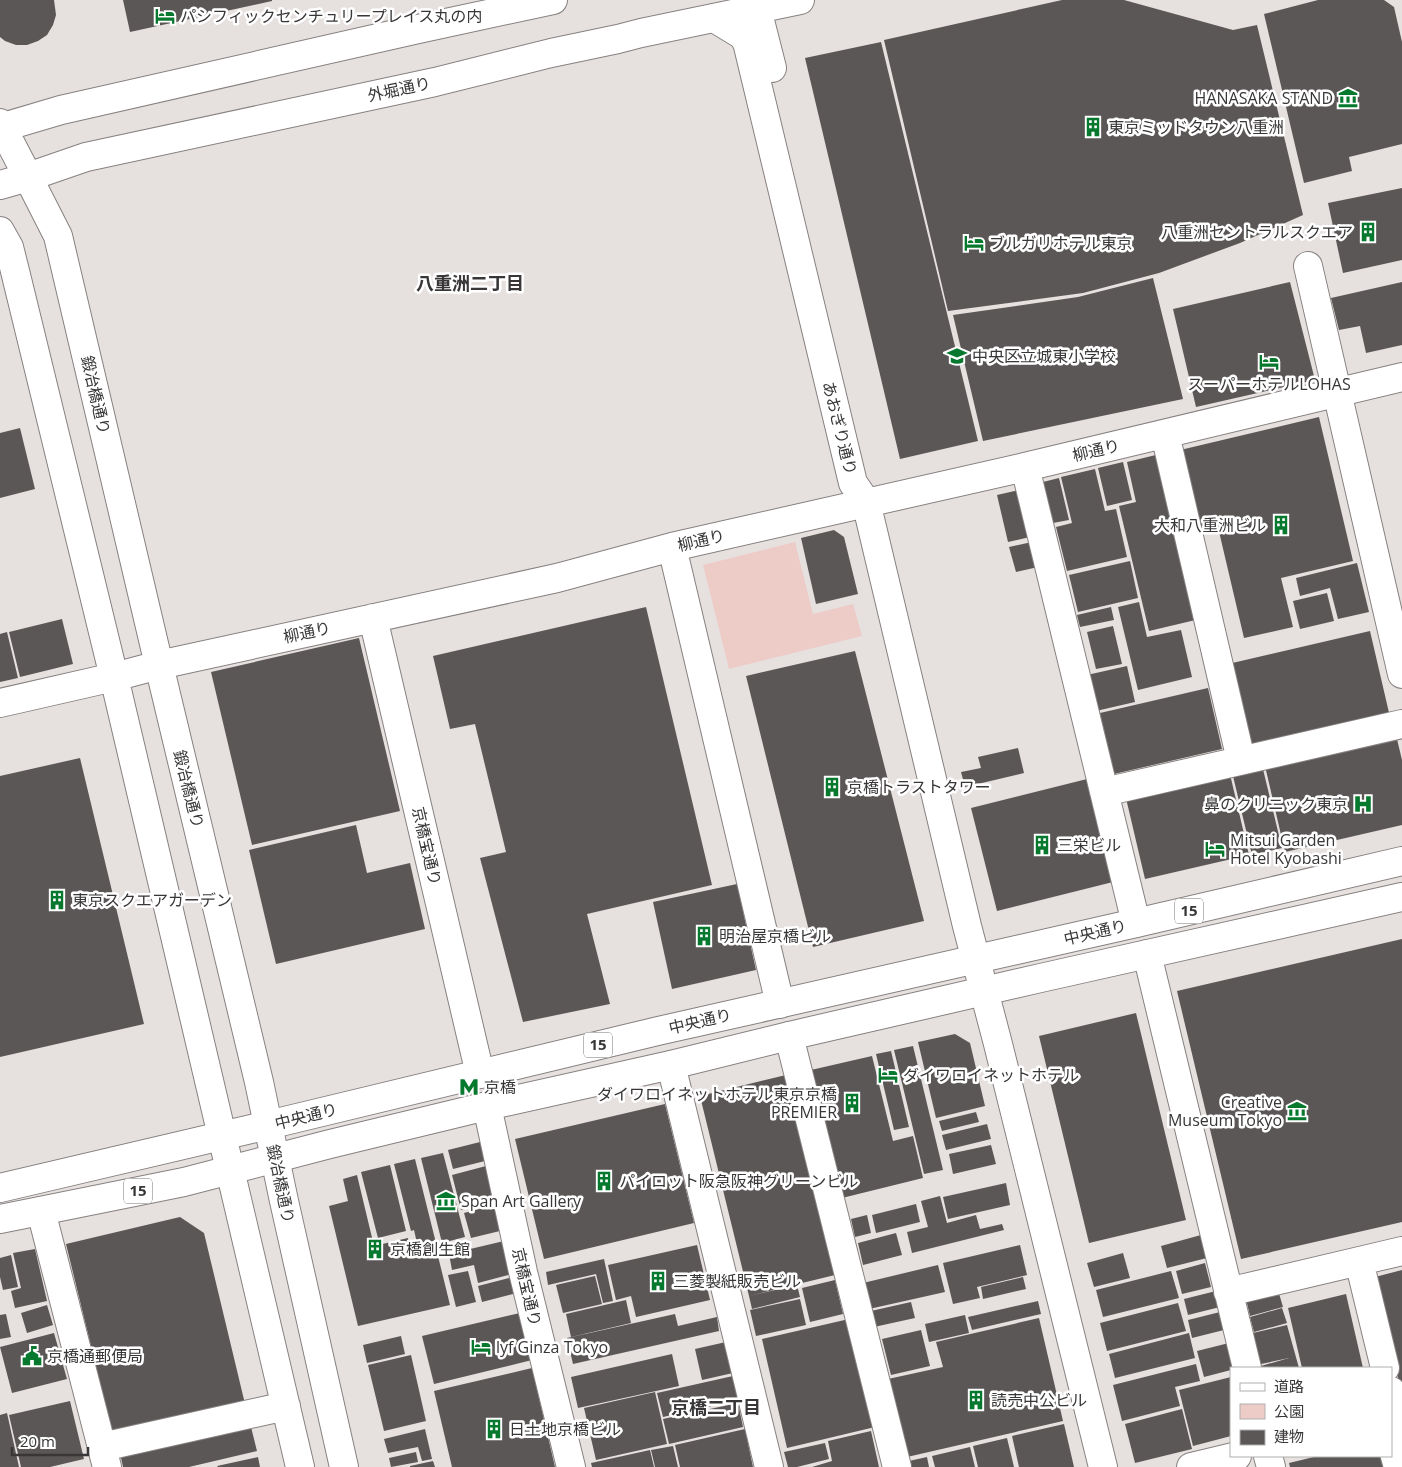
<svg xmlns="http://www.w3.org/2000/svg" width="1402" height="1467" viewBox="0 0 1402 1467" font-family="'Open Sans','Noto Sans JP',sans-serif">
<rect width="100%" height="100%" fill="#e6e0df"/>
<!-- green -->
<path fill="#edcbc7" d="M795 542 813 614 853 604 862 636 729 669 703 565Z"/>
<!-- building -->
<path fill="#5c5757" d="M0 0H54L56 15 53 25 47 35 38 41 27 45H16L5 41 0 37Z
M123 0H272V1L130 32Z
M1062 0H1124L1233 30 1257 25 1303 215 1240 243 1159 273 1083 293 948 311 884 40Z
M1318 0H1384L1394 7 1402 42V144L1349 157 1352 171 1304 183 1264 14Z
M881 42 978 441 900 459 805 58Z
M1402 188V260L1343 273 1328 203Z
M1153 278 1183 399 983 441 953 315 1078 297Z
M1290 282 1315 380 1196 407 1173 309Z
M1402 282V345L1366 353 1360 326 1339 330 1331 298Z
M1319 417 1353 561 1281 578 1293 627 1244 638 1217 523 1194 528 1176 451Z
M20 428 35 489 0 498V433Z
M1164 453 1204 618 1149 631 1119 506 1136 502 1127 462Z
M1123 462 1132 500 1107 506 1098 468Z
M1095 469 1105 511 1116 509 1127 557 1067 571 1056 527 1072 523 1061 477Z
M1059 478 1069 520 1053 523 1043 482Z
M1019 490 1030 537 1008 542 997 495Z
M834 530 844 537 858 594 816 604 801 538Z
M1032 542 1038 567 1016 572 1009 547Z
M1130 561 1138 598 1078 612 1069 575Z
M1357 563 1369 612 1338 619 1330 588 1300 596 1296 578Z
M1327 593 1334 621 1300 629 1293 601Z
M1139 602 1147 637 1181 630 1192 677 1138 690 1118 607Z
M646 607 712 885 587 914 610 1004 523 1022 480 858 506 852 475 724 450 729 433 656Z
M1111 607 1114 620 1080 627 1077 615Z
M62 619 73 664 20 677 9 632Z
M1113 626 1122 664 1096 669 1087 632Z
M1370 631 1390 717 1248 750 1228 664Z
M7 632 18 678 0 682V634Z
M359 638 400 811 252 845 211 672Z
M855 651 924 921 813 947 746 676Z
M1127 666 1135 702 1096 711 1087 675Z
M1208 688 1222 749 1114 774 1100 713Z
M1396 735 1402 760V825L1285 852 1265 766Z
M1018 748 1024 773 965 787 961 772 981 768 978 757Z
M80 758 144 1024 0 1057V776Z
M1262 765 1282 848 1252 855 1232 772Z
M1229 770 1249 855 1145 879 1125 794Z
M1087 779 1113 882 997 911 971 808Z
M356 825 367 873 410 863 425 929 276 964 249 850Z
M737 884 756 970 672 989 653 902Z
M1402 939V1222L1241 1259 1177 991Z
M1136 1013 1186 1220 1089 1243 1039 1036Z
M955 1034 970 1043 985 1106 936 1118 918 1042Z
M913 1046 943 1170 924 1174 894 1050Z
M891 1051 909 1127 894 1130 876 1054Z
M872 1056 893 1141 913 1136 923 1178 842 1198 811 1070Z
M786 1075 835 1275 749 1296 700 1096Z
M665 1104 694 1223 544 1259 515 1139Z
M976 1112 979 1122 942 1131 939 1121Z
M987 1124 991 1139 946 1150 942 1135Z
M480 1142 485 1161 453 1169 448 1150Z
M991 1145 996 1164 953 1174 949 1154Z
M443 1153 465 1237 442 1243 421 1158Z
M415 1159 437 1247 419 1252 414 1230 411 1231 394 1164Z
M390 1165 406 1231 378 1238 361 1172Z
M486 1166 494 1202 461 1210 452 1175Z
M357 1175 374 1246 408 1238 412 1258 437 1252 450 1305 358 1326 329 1206 348 1201 343 1179Z
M1006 1183 1010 1205 948 1219 943 1197Z
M940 1196 947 1223 976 1215 980 1229 1002 1224 1004 1230 912 1253 907 1232 928 1227 921 1201Z
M916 1204 920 1222 876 1233 872 1215Z
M494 1205 500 1231 471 1238 464 1213Z
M867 1215 871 1233 855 1237 851 1219Z
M180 1217 204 1233 246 1408 114 1440 66 1244Z
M896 1233 902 1255 863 1265 858 1243Z
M1201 1235 1207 1258 1167 1268 1161 1246Z
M504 1241 512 1274 478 1283 474 1265 452 1270 449 1254Z
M697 1245 710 1300 636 1317 631 1296 616 1300 608 1265Z
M1020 1245 1027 1275 977 1287 980 1298 953 1304 943 1263Z
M35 1249 47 1301 15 1308 11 1291 21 1288 13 1253Z
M1123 1253 1130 1278 1094 1287 1087 1263Z
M11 1255 18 1287 3 1290 0 1277V1258Z
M604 1259 613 1301 603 1303 596 1274 548 1285 546 1272Z
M1205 1263 1211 1287 1182 1294 1176 1271Z
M938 1265 945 1292 869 1309 863 1283Z
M1402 1270V1391H1401L1375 1277Z
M468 1271 476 1302 456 1307 448 1275Z
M1171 1271 1179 1298 1103 1317 1096 1290Z
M595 1276 602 1304 563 1313 556 1285Z
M513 1277 517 1293 482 1302 478 1286Z
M1023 1277 1026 1289 983 1299 981 1287Z
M835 1280 843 1314 810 1322 802 1288Z
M797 1285 800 1297 752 1309 749 1296Z
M1278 1290 1283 1307 1250 1316 1246 1299Z
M1216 1291 1220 1307 1188 1315 1184 1299Z
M1346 1294 1363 1368H1302L1288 1308Z
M800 1299 806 1325 756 1336 750 1310Z
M626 1300 631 1323 571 1337 566 1314Z
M1038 1301 1041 1314 972 1330 968 1317Z
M911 1302 915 1318 874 1327 871 1311Z
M1178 1303 1186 1331 1107 1351 1100 1323Z
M47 1305 53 1325 27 1333 21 1313Z
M1282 1308 1287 1323 1254 1332 1250 1317Z
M1220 1312 1224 1330 1192 1338 1188 1320Z
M520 1313 532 1360 434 1384 422 1336Z
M6 1314 11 1337 0 1339V1315Z
M675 1314 678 1326 717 1317 719 1331 573 1364 567 1338Z
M965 1315 969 1333 929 1342 925 1324Z
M1039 1318 1063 1421 907 1457 888 1379 943 1367 936 1342Z
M849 1319 875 1427 787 1448 762 1339Z
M1287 1325 1299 1368H1262L1261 1366 1289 1358 1261 1364 1253 1333Z
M921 1330 930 1366 891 1375 882 1339Z
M54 1333 67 1379 12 1393 0 1347Z
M1189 1333 1195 1358 1115 1378 1109 1354Z
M401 1336 405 1354 367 1363 363 1345Z
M726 1342 733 1373 702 1380 695 1349Z
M1229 1343 1235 1368H1231V1370L1204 1377 1197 1351Z
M672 1354 679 1386 578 1408 571 1377Z
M411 1355 426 1421 384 1431 368 1365Z
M1196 1364 1200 1381 1175 1387 1180 1406 1122 1421 1113 1385Z
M532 1368 555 1467H452L434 1391Z
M733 1376 738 1400 663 1417 657 1393Z
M1231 1377V1436L1193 1446 1179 1390Z
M655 1392 667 1444 596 1460 584 1408Z
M70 1401 84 1459 50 1467H21L9 1415Z
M738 1403 743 1427 669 1444 663 1419Z
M1182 1409 1192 1449 1135 1463 1125 1424Z
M7 1413 19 1467H0V1415Z
M250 1423 257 1451 189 1467H123L120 1453Z
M1064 1424 1074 1467H1019L1012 1436Z
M425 1429 432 1459 422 1461 418 1447 388 1453 384 1439Z
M745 1429 753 1467H680L675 1445Z
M871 1431 879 1467H812L832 1461 828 1441Z
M1007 1438 1014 1467H978L973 1446Z
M825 1443 829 1459 797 1467H788L784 1452Z
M673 1446 678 1467H655L651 1450Z
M970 1447 975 1467H935L932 1456Z
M650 1450 654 1467H592L591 1463Z
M416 1452 418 1462 391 1467 389 1458Z
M1318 1456H1381L1384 1467H1290L1289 1463Z
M258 1457 260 1467H218L217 1466Z
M927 1457 929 1467H910L909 1461Z
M433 1461 435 1467H410V1466Z"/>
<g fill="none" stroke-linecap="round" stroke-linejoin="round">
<defs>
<path id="minor" d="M752 0 757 9 772 68
M714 18 742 35 747 42 853 483 866 502 967 926 998 1044 1103 1467
M28 177 58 236 159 665 259 1082 284 1201 344 1467
M0 231 9 247 15 271 114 677 300 1467
M1308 266 1402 674
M1165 434 1241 760
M1025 467 1136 923
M672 547 780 1004
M373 618 480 1074
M0 703 114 677 159 665 557 578 672 547 1025 467 1402 377
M1104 792 1402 724
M1147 954 1247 1368
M789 1036 897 1467
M671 1065 769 1467
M487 1106 523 1272 571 1467
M41 1211 107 1467
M1359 1261 1385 1368
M1228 1292 1402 1251
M1391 1391 1393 1398 1392 1446 1398 1467
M102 1447 286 1406
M1268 1456 1271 1467
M1191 1467 1237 1456"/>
<path id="major" d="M0 123 28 177
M0 128 61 110 418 29 553 0
M0 185 28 177 86 157 435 82 551 53 618 39 641 33 800 0"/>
<path id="highway" d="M0 1188 268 1125 658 1031 1136 923 1402 861
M0 1219 184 1182 330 1144 487 1106 671 1065 789 1036 1045 977 1402 897"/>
</defs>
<!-- minor casing -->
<use href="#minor" stroke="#878181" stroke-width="30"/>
<!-- major casing -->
<use href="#major" stroke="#878181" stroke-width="30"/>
<!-- highway casing -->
<use href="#highway" stroke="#878181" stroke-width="30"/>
<!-- minor -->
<use href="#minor" stroke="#fff" stroke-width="28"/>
<!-- major -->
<use href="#major" stroke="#fff" stroke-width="28"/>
<!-- highway -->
<use href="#highway" stroke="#fff" stroke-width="28"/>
</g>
<!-- icons -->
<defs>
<symbol id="hotel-bare" viewBox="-9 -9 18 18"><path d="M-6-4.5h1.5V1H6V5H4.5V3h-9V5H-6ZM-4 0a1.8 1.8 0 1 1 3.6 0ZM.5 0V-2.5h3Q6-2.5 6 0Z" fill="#07792e" stroke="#fff" stroke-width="2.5" paint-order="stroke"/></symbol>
<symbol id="museum-bare" viewBox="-9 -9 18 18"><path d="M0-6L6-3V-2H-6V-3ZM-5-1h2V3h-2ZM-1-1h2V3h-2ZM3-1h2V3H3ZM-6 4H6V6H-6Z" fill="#07792e" stroke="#fff" stroke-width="2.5" paint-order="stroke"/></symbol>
<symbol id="building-bare" viewBox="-9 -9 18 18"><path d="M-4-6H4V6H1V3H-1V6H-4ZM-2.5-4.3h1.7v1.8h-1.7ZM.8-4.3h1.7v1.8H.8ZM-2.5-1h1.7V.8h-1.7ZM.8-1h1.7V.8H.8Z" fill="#07792e" stroke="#fff" stroke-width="2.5" paint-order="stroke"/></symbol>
<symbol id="school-bare" viewBox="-9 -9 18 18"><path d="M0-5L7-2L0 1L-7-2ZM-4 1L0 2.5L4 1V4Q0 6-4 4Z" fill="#07792e" stroke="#fff" stroke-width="2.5" paint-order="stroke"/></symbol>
<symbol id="hospital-bare" viewBox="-9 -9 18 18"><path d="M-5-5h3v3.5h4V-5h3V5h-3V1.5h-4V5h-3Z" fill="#07792e" stroke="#fff" stroke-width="2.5" paint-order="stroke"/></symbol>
<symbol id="metro-bare" viewBox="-9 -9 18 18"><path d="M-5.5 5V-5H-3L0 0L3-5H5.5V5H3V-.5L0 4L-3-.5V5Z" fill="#07792e" stroke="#fff" stroke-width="2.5" paint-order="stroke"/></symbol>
<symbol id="civic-bare" viewBox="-9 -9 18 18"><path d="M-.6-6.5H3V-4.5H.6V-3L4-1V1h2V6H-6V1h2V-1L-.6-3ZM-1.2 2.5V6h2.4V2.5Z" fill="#07792e" stroke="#fff" stroke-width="2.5" paint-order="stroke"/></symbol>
</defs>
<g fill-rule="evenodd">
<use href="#hotel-bare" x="151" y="2" width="28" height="28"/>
<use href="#museum-bare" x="1334" y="84" width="28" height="28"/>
<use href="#building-bare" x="1079" y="113" width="28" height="28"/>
<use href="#building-bare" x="1354" y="218" width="28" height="28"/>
<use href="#hotel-bare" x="960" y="229" width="28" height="28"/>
<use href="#school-bare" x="943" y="342" width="28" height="28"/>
<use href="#hotel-bare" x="1255" y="348" width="28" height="28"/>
<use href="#building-bare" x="1267" y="511" width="28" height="28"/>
<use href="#building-bare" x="818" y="773" width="28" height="28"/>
<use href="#hospital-bare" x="1349" y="790" width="28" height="28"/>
<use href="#building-bare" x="1028" y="831" width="28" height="28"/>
<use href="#hotel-bare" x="1201" y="835" width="28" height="28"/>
<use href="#building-bare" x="43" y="886" width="28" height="28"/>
<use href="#building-bare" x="690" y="922" width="28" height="28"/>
<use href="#hotel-bare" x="874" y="1061" width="28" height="28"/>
<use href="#metro-bare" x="455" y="1073" width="28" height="28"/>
<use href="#building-bare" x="838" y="1089" width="28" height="28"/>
<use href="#museum-bare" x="1283" y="1097" width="28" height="28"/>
<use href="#building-bare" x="590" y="1167" width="28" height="28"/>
<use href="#museum-bare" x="432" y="1187" width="28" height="28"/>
<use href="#building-bare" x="361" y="1235" width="28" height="28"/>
<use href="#building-bare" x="644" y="1267" width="28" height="28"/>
<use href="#hotel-bare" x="467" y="1333" width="28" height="28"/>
<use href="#civic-bare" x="18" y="1342" width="28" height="28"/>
<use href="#building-bare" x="962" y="1386" width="28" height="28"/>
<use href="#building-bare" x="480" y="1415" width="28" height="28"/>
</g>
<g text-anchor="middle" stroke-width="5" stroke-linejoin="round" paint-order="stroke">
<!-- shield labels -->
<g fill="#fff" stroke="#747272" stroke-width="1">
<rect x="1175" y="898.5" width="28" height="25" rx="4"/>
<rect x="584" y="1032.5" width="28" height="25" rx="4"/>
<rect x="124" y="1178.5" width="28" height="25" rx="4"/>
</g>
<g font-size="15" font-weight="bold" fill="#383636">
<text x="1189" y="916">15</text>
<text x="598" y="1050">15</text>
<text x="138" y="1196">15</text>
</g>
<!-- poi labels -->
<g font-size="16" fill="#383636" stroke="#fff" text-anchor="start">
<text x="180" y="22">パシフィックセンチュリープレイス丸の内</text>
<text x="1333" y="104" text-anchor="end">HANASAKA STAND</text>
<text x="1108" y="133">東京ミッドタウン八重洲</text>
<text x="1353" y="238" text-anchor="end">八重洲セントラルスクエア</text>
<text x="989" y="249">ブルガリホテル東京</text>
<text x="972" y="362">中央区立城東小学校</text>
<text x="1269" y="390" text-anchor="middle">スーパーホテルLOHAS</text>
<text x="1266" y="531" text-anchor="end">大和八重洲ビル</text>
<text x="847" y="793">京橋トラストタワー</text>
<text x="1348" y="810" text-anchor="end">鼻のクリニック東京</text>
<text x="1230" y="846">Mitsui Garden<tspan x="1230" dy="18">Hotel Kyobashi</tspan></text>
<text x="1057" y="851">三栄ビル</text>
<text x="72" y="906">東京スクエアガーデン</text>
<text x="719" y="942">明治屋京橋ビル</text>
<text x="903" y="1081">ダイワロイネットホテル</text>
<text x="484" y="1093">京橋</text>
<text x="837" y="1100" text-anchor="end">ダイワロイネットホテル東京京橋<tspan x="837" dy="18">PREMIER</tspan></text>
<text x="1282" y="1108" text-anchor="end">Creative<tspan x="1282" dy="18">Museum Tokyo</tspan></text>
<text x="619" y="1187">パイロット阪急阪神グリーンビル</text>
<text x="461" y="1207">Span Art Gallery</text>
<text x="390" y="1255">京橋創生館</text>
<text x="673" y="1287">三菱製紙販売ビル</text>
<text x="496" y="1353">lyf Ginza Tokyo</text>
<text x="47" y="1362">京橋通郵便局</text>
<text x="991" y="1406">読売中公ビル</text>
<text x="509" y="1435">日土地京橋ビル</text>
</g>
<!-- street labels -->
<g font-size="16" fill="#383636" stroke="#fff">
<text transform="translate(399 89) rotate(-12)" y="6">外堀通り</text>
<text transform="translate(96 395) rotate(77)" y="6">鍛冶橋通り</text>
<text transform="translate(840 428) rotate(76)" y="6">あおぎり通り</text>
<text transform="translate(1096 450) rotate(-13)" y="6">柳通り</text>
<text transform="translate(701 540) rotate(-13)" y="6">柳通り</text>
<text transform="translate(307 632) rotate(-12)" y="6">柳通り</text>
<text transform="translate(189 789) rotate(76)" y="6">鍛冶橋通り</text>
<text transform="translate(427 846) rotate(77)" y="6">京橋宝通り</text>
<text transform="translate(1095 932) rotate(-13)" y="6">中央通り</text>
<text transform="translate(700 1021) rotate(-13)" y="6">中央通り</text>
<text transform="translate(306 1116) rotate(-14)" y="6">中央通り</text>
<text transform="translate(281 1184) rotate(78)" y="6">鍛冶橋通り</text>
<text transform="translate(527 1287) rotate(77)" y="6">京橋宝通り</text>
</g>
<!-- neighbourhood labels -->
<g font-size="18" font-weight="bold" fill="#383636" stroke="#fff">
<text x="470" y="290">八重洲二丁目</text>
<text x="716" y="1414">京橋二丁目</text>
</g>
</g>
<!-- legend -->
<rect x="1230" y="1367" width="162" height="90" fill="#ffffff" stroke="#afafaf"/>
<rect x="1240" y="1383" width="25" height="8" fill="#ffffff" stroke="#afafaf"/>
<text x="1274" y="1392" font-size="15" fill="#383636">道路</text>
<rect x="1240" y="1404" width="25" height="15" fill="#edcbc7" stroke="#afafaf"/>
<text x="1274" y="1417" font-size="15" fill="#383636">公園</text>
<rect x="1240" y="1430" width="25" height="15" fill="#5c5757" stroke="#afafaf"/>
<text x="1274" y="1442" font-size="15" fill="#383636">建物</text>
<!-- scale -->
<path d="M12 1447v8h76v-8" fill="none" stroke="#383636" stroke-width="2.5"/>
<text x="20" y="1447" font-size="15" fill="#383636" stroke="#ffffff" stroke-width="4" paint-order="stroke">20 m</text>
</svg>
